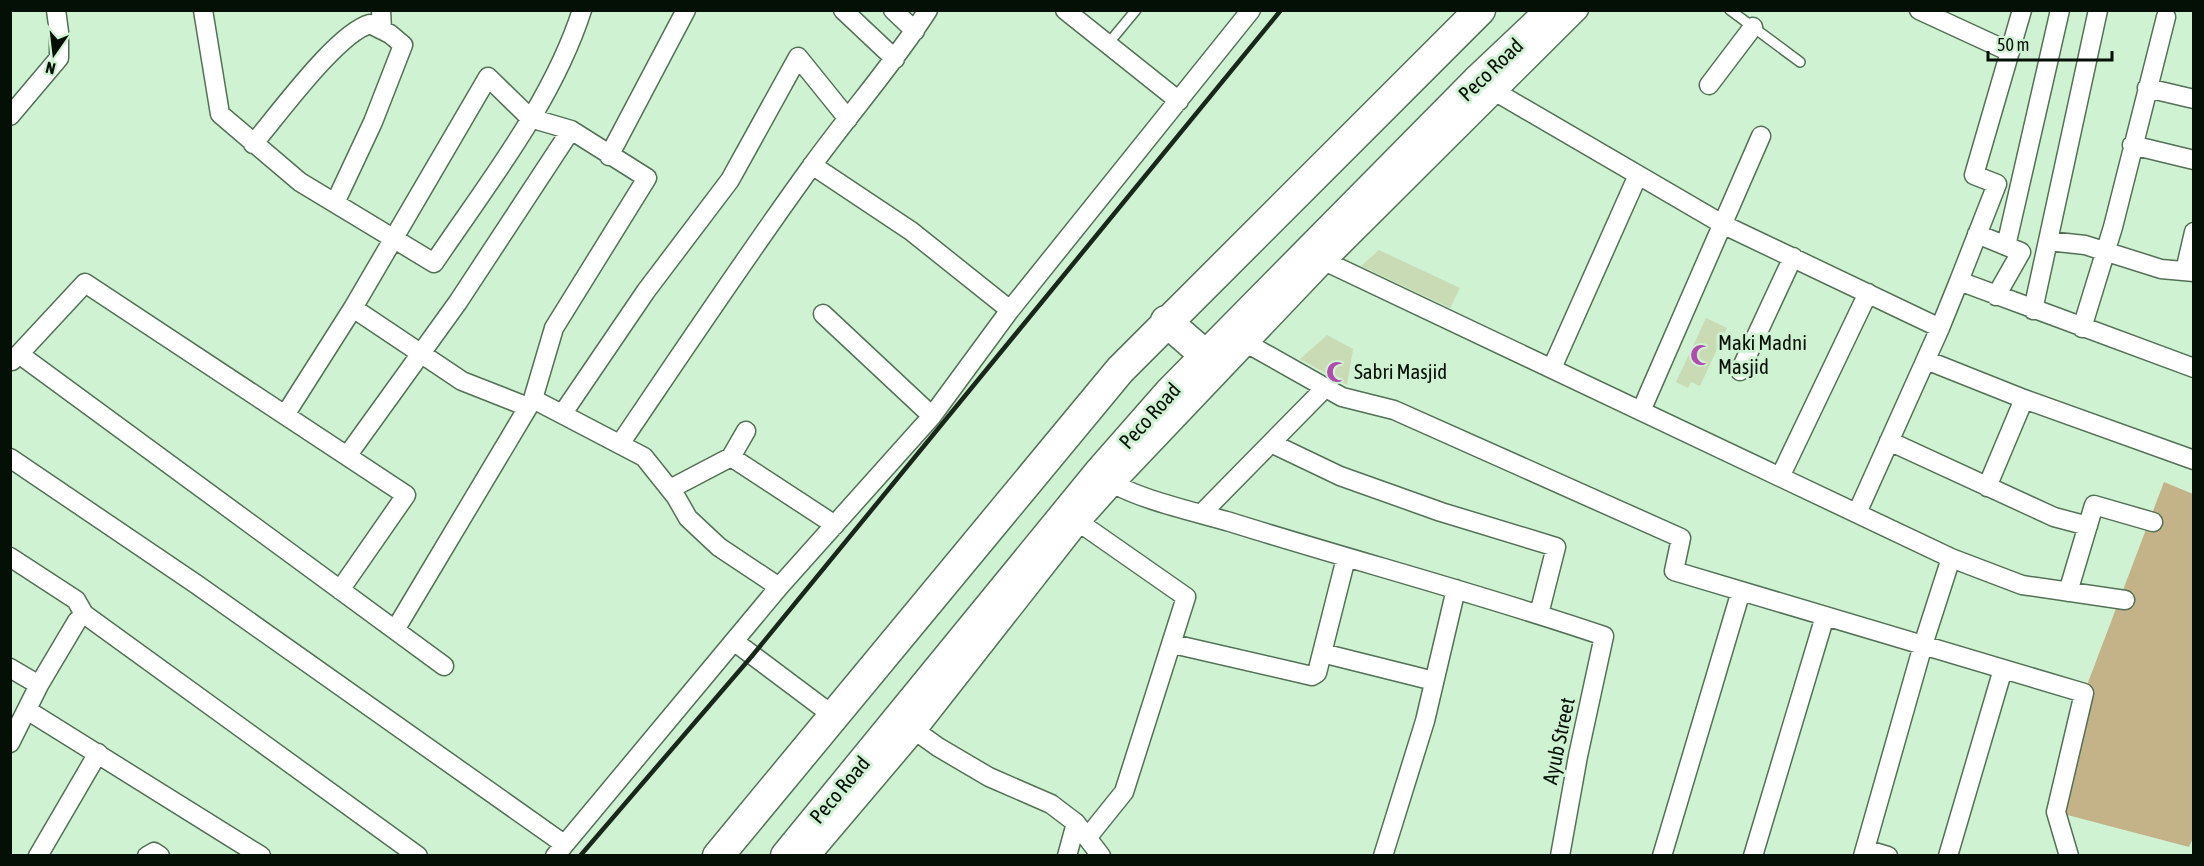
<svg xmlns="http://www.w3.org/2000/svg" width="2204" height="866" viewBox="0 0 2204 866" font-family="'Asap Condensed',sans-serif">
<rect width="100%" height="100%" fill="#cff2d2"/>
<!-- green -->
<path fill="#c4b389" d="M2164 482 2193 494V838L2189 847 2056 812 2084 693Z"/>
<!-- building -->
<path fill="#c9dbb4" d="M1379 250 1460 288 1450 308 1361 266Z
M1706 318 1727 328 1700 386 1691 382 1688 388 1676 382Z
M1327 335 1353 349 1347 385 1300 359Z"/>
<g fill="none" stroke-linecap="round" stroke-linejoin="round">
<defs>
<path id="service" d="M1730 10 1800 62
M1107 45 1136 10"/>
<path id="minor" d="M203 10 220 114 300 182 434 263C487 184 552 103 582 10
M381 10 382 30
M843 10 895 59
M893 10 915 31
M1065 10 1179 101
M1919 10 2010 52
M1709 85 1753 27
M1489 88 1724 225 1940 328 1959 281 2194 368
M2147 88 2194 99
M10 116 59 58V32L56 10
M253 144C278 115 337 33 370 24L390 34 403 45 373 122 335 203
M2132 145 2194 160
M609 156 686 10
M812 165 911 231 1010 310
M1977 234 2021 252 1996 296
M2048 241 2085 245 2161 269 2194 272
M2006 246 2060 10
M1316 257 1951 558 2022 585 2125 600
M2185 271 2194 232
M1959 281 1997 184 1974 175 2022 10
M353 308 488 77 530 118 571 130 647 178 554 328 533 399
M2033 310 2098 10
M823 314 932 416
M2082 328 2113 227 2166 17
M1248 344 1342 397 1394 410 1681 538 1674 571 2084 693 2056 812 2069 856
M19 354 85 283 406 495 340 590
M1926 360 2024 399
M12 361 19 354 444 666
M1552 368 1638 175
M1740 371 1793 257
M1641 411 1761 136
M563 413 646 291 730 180 798 57 848 119
M285 415 353 308 462 381 528 407
M1889 441 2054 517 2088 526
M1271 443 1340 476 1441 512 1556 547 1539 614
M620 444C683 351 745 258 811 167 849 114 893 65 928 10
M347 456 458 302 571 130
M731 457 746 431
M10 458 196 584 564 844
M1780 477 1868 293
M1105 478C1131 498 1196 512 1230 522 1354 561 1481 594 1604 636L1578 756 1560 856
M1987 487 2024 399 2194 460
M670 489 731 457 835 525
M1202 513 1326 387
M1857 513 1940 328
M1080 523 1186 597 1124 792 1087 838
M10 557 76 600 84 614 418 856
M2068 592 2094 505 2153 522
M395 630 533 399 644 457 676 497 688 518 719 547 779 587
M735 642 835 717
M1173 644 1312 676 1317 673 1322 653 1434 681
M1322 653 1346 558
M10 668 39 685 10 743
M39 685 77 621
M27 710 261 856
M906 724 938 747 989 777 1051 804 1076 823 1101 856
M1865 849 1888 856
M38 856 98 753
M147 856 154 852 160 856
M555 856 779 587 932 416 1010 310 1251 10
M811 856 916 732 1080 523 1114 485 1325 263 1579 10
M1067 856 1076 823
M1383 856 1425 721 1456 589
M1662 856 1741 591
M1753 856 1825 616
M1863 856 1923 645 1951 558
M1948 856 2003 669"/>
<path id="primary" d="M1166 321 1205 355
M718 856 1120 370 1480 10
M786 856 1099 473 1171 391 1477 81 1552 10"/>
</defs>
<!-- service casing -->
<use href="#service" stroke="#527155" stroke-width="12"/>
<!-- minor casing -->
<use href="#minor" stroke="#527155" stroke-width="21"/>
<!-- primary casing -->
<use href="#primary" stroke="#527155" stroke-width="33"/>
<!-- service -->
<use href="#service" stroke="#fff" stroke-width="9"/>
<!-- minor -->
<use href="#minor" stroke="#fff" stroke-width="18"/>
<!-- primary -->
<use href="#primary" stroke="#fff" stroke-width="30"/>
<!-- rail -->
<path stroke="#19271b" stroke-width="4.5" d="M580 856 752 656 1281 10"/>
</g>
<!-- icons -->
<defs>
<symbol id="mosque-bare" viewBox="-9 -9 18 18"><path d="M3.5-4.9A6 6 0 1 0 3.5 4.9A5 5 0 1 1 3.5-4.9Z" fill="#b14bb0" stroke="#cff2d2" stroke-width="2.5" paint-order="stroke"/></symbol>
</defs>
<g fill-rule="evenodd">
<use href="#mosque-bare" x="1686" y="340" width="30" height="30"/>
<use href="#mosque-bare" x="1322" y="357" width="30" height="30"/>
</g>
<g text-anchor="middle" stroke-width="6" stroke-linejoin="round" paint-order="stroke">
<!-- street labels -->
<g font-size="21" fill="#040f06" stroke="#cff2d2">
<text transform="translate(1491 70) rotate(-44)" y="7">Peco Road</text>
<text transform="translate(1150 416) rotate(-48)" y="7">Peco Road</text>
<text transform="translate(1559 741) rotate(-78)" y="7">Ayub Street</text>
<text transform="translate(840 790) rotate(-50)" y="7">Peco Road</text>
</g>
<!-- poi labels -->
<g font-size="21" fill="#040f06" stroke="#cff2d2" text-anchor="start">
<text x="1718" y="350">Maki Madni<tspan x="1718" dy="24">Masjid</tspan></text>
<text x="1354" y="379">Sabri Masjid</text>
</g>
</g>
<!-- border -->
<rect width="2204" height="866" fill="none" stroke="#040f06" stroke-width="24"/>
<!-- north arrow -->
<g transform="translate(54 54) rotate(194)" stroke="#cff2d2" stroke-width="4.5" paint-order="stroke">
<path d="M0-4.5L10 22L0 15L-10 22Z" fill="#040f06"/>
<text y="-9" font-size="16" font-weight="bold" text-anchor="middle" fill="#040f06">N</text>
</g>
<!-- scale -->
<path d="M1988 51v9h124v-9" fill="none" stroke="#040f06" stroke-width="3"/>
<text x="1997" y="51" font-size="18" fill="#040f06" stroke="#cff2d2" stroke-width="4.5" paint-order="stroke">50 m</text>
</svg>
